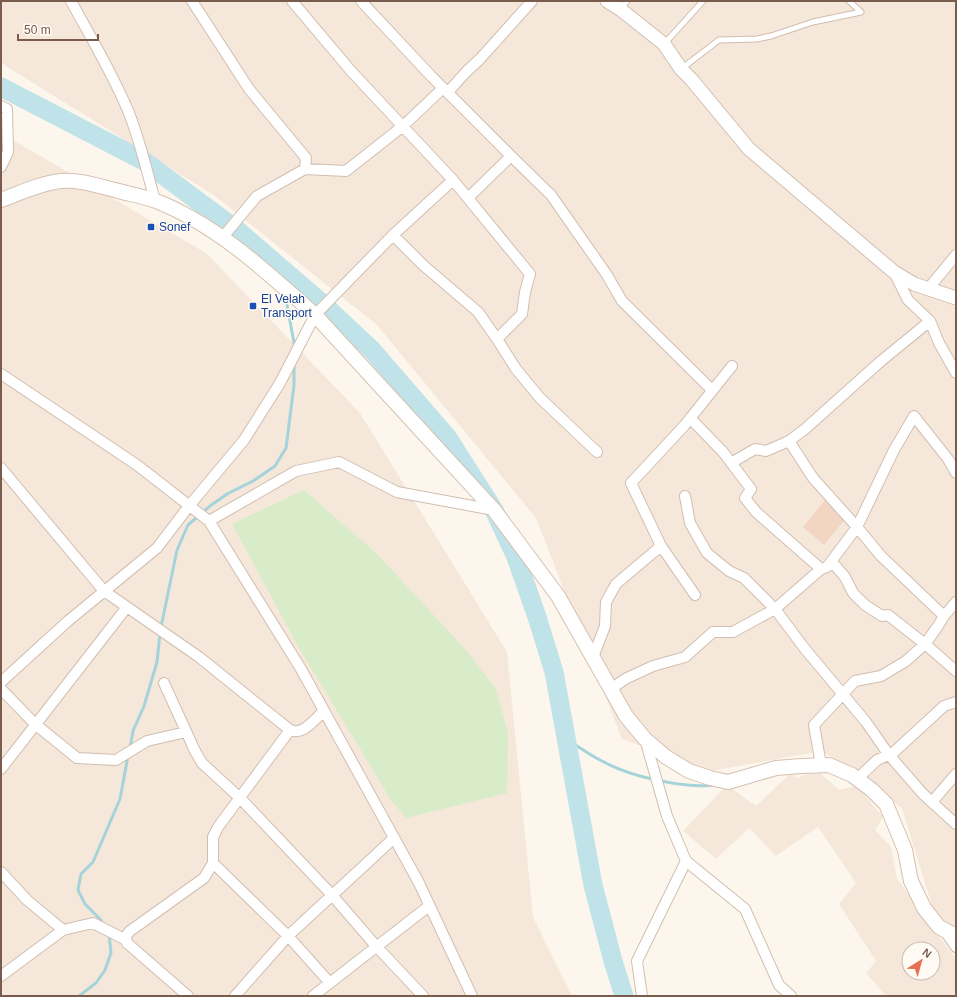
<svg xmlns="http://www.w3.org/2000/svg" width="957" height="997" viewBox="0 0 957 997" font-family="Helvetica,sans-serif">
<rect width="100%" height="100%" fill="#fdf6ec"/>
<!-- residential -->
<path fill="#f5e8da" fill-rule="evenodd" d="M1 1H956V933L933 909 902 808 822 751 711 771 622 739 536 518 377 325 215 196 6 66 1 61Z
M1 133 206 253 360 413 507 652 533 917 572 996H1Z
M817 770 839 790 857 786 883 817 875 830 891 847 897 879 956 959V996H886L866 973 876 961 839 904 856 883 818 827 776 856 749 828 716 859 683 831 727 785 756 806 791 773 797 778ZM909 949H933V973H909Z"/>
<!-- green -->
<path fill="#d8ecc9" d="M304 490 377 554 465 649 496 689 508 733 507 793 406 818 391 800 299 648 232 524Z"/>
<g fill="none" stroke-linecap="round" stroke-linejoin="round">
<!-- stream -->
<path stroke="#a5d3da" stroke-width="3" d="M275 263 280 277
M285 294 295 348
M161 627 177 550 188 525 210 506 227 494 253 481 275 466 286 448 294 385V363
M568 740C579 747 590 755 602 761 625 774 652 780 678 784 690 785 703 787 714 785
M130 749 133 731 144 706 157 662 160 633
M103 924 100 919 85 904 78 890 81 874 93 862 120 799 128 756
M79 996 96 983 105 970 111 953 109 934"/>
<!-- river -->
<path stroke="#bfe3e8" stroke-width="19" d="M1 87 144 161 237 230 324 305 372 350 448 438 494 510 516 557 537 617 554 672 593 885 613 961 624 996"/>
</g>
<!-- building -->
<path fill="#f3d5c3" d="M825 500 846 518 824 545 803 527Z"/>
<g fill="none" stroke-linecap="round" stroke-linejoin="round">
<defs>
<path id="service" d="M849 1 861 12
M621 8 627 1
M665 43 703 1
M681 69 719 40 757 39 771 36 813 22 861 12"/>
<path id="minor" d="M71 1C91 38 113 74 129 113 140 141 147 171 155 201
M192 1 249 89 306 158 305 169
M292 1 351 71 453 180 530 274 525 292 522 314 497 339
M361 1 431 76 511 156
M448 92 466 72 480 59 532 1
M1 106 7 109 8 152 1 167
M468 198 511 156 551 195 607 275 622 301 712 390
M393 235 423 265 478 312 497 339 516 369 540 398 597 452
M222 238 257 196 305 169 346 171 403 126 443 88
M894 272 908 300 930 321 939 343 956 373
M928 289 956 255
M1 374 137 465 209 521 301 669 419 883 472 996
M690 418 723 452 751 489 745 498 756 512 821 569
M789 441 813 478 857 527 881 556 944 616 956 602
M731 463 755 449 766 451 789 441 805 429 881 361 930 321
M1 468 104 591 199 657 290 730C303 736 315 719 324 711
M685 496 690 523 707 553 729 571 744 578 775 609 805 649 866 722 889 755 923 794 956 824
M209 521 296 471 339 462 397 492 494 510
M661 546 695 595
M832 562 845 577 853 593 865 605 882 616 888 615 925 644 956 671
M593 657 605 626 606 602 616 584 661 546 631 483 684 426 732 366
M1 682 68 621 157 548 189 506 244 440 280 383 315 315 393 235 453 180
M164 683 195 751 202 763 240 798 332 895 376 946 423 996
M1 689 35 724 77 758 116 760 147 741 186 732
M611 689 625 679 653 666 685 657 713 632H733L775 609 821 569 827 567 857 527 894 450 914 416 948 459 956 473
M821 765 814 725 855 681 881 676 906 661 925 644 938 626 944 616
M1 769 127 607
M857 779 877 760 893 753 944 706 956 702
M932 802 956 774
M686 861 745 909 779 985 791 996
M213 863 288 936 330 983
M1 872 27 900 63 930
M945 931 956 947
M1 976 63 930 93 923 126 940
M188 996 127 943 126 936 130 931 204 878 213 863V837L218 827 290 730
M235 996 288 936 394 838
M313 996 429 906
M642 996 637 961 686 861 667 816 645 739"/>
<path id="tertiary" d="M607 1 620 9 664 44 681 69 691 79 749 149 894 272 914 284 956 298"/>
<path id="secondary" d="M1 200C20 193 41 183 61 181 79 179 98 186 115 190 128 194 143 196 156 201 217 225 267 272 315 315L494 510 558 596 626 716 645 739 666 757 689 771 710 778 728 782 776 768 801 766 829 765 852 775 872 790 886 804 905 850 911 881 924 908 939 927 956 936"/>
</defs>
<!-- service casing -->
<use href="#service" stroke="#d1beb0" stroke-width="7"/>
<!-- minor casing -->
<use href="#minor" stroke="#d1beb0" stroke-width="12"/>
<!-- tertiary casing -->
<use href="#tertiary" stroke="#d1beb0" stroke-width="15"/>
<!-- secondary casing -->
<use href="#secondary" stroke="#d6c0b0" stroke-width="16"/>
<!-- service -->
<use href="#service" stroke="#fff" stroke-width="5"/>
<!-- minor -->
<use href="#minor" stroke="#fff" stroke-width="10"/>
<!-- tertiary -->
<use href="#tertiary" stroke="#fff" stroke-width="13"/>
<!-- secondary -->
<use href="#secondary" stroke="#fff" stroke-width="14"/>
</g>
<!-- markers -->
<g fill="#1a4fb4" stroke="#fffaf3" stroke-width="1.5">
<rect x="147" y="223" width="8" height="8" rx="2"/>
<rect x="249" y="302" width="8" height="8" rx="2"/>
</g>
<g text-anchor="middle" stroke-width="3" stroke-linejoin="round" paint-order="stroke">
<!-- transit labels -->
<g font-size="12" fill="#164399" stroke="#fffaf3" text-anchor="start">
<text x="159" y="231">Sonef</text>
<text x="261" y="303">El Velah<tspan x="261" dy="14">Transport</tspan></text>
</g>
</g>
<!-- border -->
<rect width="957" height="997" fill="none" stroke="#7a5c4d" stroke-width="4"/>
<!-- north arrow -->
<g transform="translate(921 961) rotate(37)"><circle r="19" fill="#fffaf3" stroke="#cabbb1"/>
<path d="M0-3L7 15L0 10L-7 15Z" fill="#e76f51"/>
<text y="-6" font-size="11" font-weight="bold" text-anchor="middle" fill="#7a5c4d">N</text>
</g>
<!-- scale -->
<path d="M18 34v6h80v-6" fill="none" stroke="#7a5c4d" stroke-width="2"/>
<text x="24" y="34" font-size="12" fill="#7a5c4d" stroke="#fffaf3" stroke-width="3" paint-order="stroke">50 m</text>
</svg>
